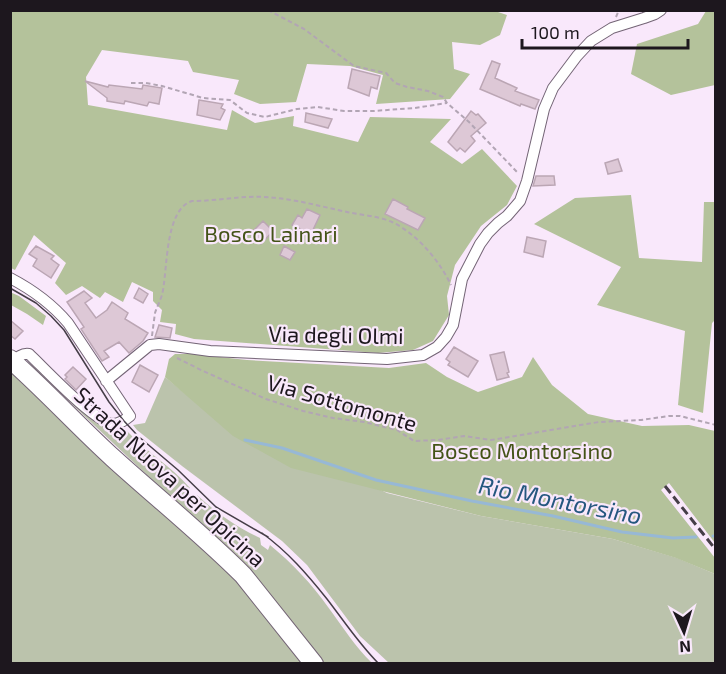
<svg xmlns="http://www.w3.org/2000/svg" width="726" height="674" viewBox="0 0 726 674" font-family="'Exo 2',sans-serif">
<rect width="100%" height="100%" fill="#f9e8fb"/>
<!-- green -->
<path fill="#bbc3ac" d="M25 360 35 367 69 400 95 421 113 431 126 430C145 451 171 466 190 488L186 493 193 500 197 495C218 514 235 526 260 538L261 545 268 550 270 545C292 563 312 584 328 607 343 627 355 647 372 663H324L274 601 236 559Z
M10 371 201 543 244 587 306 663H11Z
M165 377 193 400 387 493 481 516 613 539 677 558 715 574V663H389L360 636 307 565 282 541 182 466 137 430 133 425 145 423Z"/>
<!-- forest -->
<path fill="#b4c29b" d="M498 10V12L507 15 500 35 480 45 452 42 454 69 470 74 450 99 376 104 383 75 350 66 307 64 296 102 260 104 234 94 239 80 193 72 188 61 102 50 86 77 88 105 227 130 232 110 255 123 294 116 293 126 358 142 370 117 451 119 430 142 462 164 482 149 517 186 507 205 481 226 455 265 447 296 449 315 433 341 413 350 378 353 194 339 175 334 176 324 160 322 162 310 153 301V292L132 282 123 302 105 292 100 298 82 286 66 295 55 283 66 263 34 235 15 270 11 268 10 11Z
M706 11H715V85L671 95 631 74 637 44 698 24Z
M631 195 639 258 702 262 704 202H715V320L712 323 703 413 678 405 685 331 597 305 621 267 534 224 575 198Z
M10 292 19 296 46 316 43 325 27 314 11 305Z
M175 354H193L247 360 389 368 426 363 447 377 478 392 522 377 533 357 552 385 588 414 642 426 689 425 715 431V543L669 483 661 490 715 558V574L676 558 613 539 481 516 291 468 233 436 165 377 169 359Z"/>
<g fill="none" stroke-linecap="round" stroke-linejoin="round">
<!-- stream -->
<path stroke="#97b8d5" stroke-width="3" d="M245 440 282 448 376 480 472 501 553 516 622 532 673 538 696 537
M713 536H716"/>
</g>
<!-- building -->
<path fill="#ddc8d6" stroke="#bba6b4" stroke-width="1.5" d="M492 61 500 64 495 78 517 88 515 91 539 100 535 109 521 104 520 106 480 89Z
M352 69 380 76 377 89 371 87 369 96 348 88Z
M85 81 108 87 109 85 142 89 143 85 162 88 159 104 149 102 147 106 125 101 124 104 107 101V98Z
M199 100 223 104 221 108 225 110 220 120 197 115Z
M471 111 476 115 478 114 486 123 471 136 475 141 465 152 460 148 457 151 448 142Z
M306 113 332 119 328 128 305 122Z
M618 159 622 171 608 174 605 163Z
M536 176H554L555 185 533 186Z
M393 199 408 207 407 209 425 218 418 230 385 214Z
M307 209 320 215 311 234 292 225 298 215 302 218Z
M263 221 273 231 261 244 250 234Z
M527 237 546 241 543 257 524 252Z
M36 246 54 256 51 259 59 265 51 278 33 266 37 259 29 254Z
M284 246 295 252 290 260 280 255Z
M139 288 148 294 143 303 134 298Z
M84 291 92 298 85 303 96 318 107 310 112 302 128 313 125 319 148 333 143 341 129 353 119 342 104 351 109 357 102 361 81 329 84 327 67 302Z
M10 320 23 331 15 339 10 335Z
M159 325 172 328 170 338 155 337Z
M454 347 478 361 468 377 448 365 450 362 446 359Z
M504 352 509 372 507 373 509 377 497 380 490 355Z
M140 365 158 375 149 392 132 382Z
M73 367 86 379 76 390 65 379 67 377 65 375Z"/>
<g fill="none" stroke-linecap="round" stroke-linejoin="round">
<defs>
<path id="street" d="M10 278C33 290 52 304 68 323L130 416C125 420 120 424 113 424 94 422 45 369 29 354 22 353 18 357 13 362
M106 381 150 345 159 344 210 351 387 359 423 355 437 347 446 337 453 325 462 279 480 244 488 233 498 223 507 216 520 201 527 181 544 109 553 88 577 56 591 41 612 28 644 18 655 14 661 10"/>
<path id="primary" d="M10 359C46 391 78 426 113 458 156 497 202 534 243 575L314 664"/>
</defs>
<!-- street casing -->
<use href="#street" stroke="#736475" stroke-width="12"/>
<!-- primary casing -->
<use href="#primary" stroke="#736475" stroke-width="20"/>
<!-- path -->
<path stroke="#b2a5b4" stroke-width="2" stroke-dasharray="4.5 3" stroke-linecap="butt" d="M268 10 304 29 354 66 386 73 395 83 407 87 428 91 443 97 447 103 469 122 518 173
M616 17 619 10
M131 83H146L162 86 203 98 230 100 247 113 265 117 297 109 318 107 344 111H373L415 108 447 103
M152 336C153 328 154 320 155 313 157 307 160 301 162 295 168 271 164 210 192 201 211 201 229 198 247 197 281 195 314 205 347 212 361 215 378 216 392 222 417 234 439 260 451 285
M177 358 203 371 266 399 303 411 333 418 364 422 397 430 414 441 438 440 464 436 491 440 599 422 641 420 669 416H680L716 425"/>
<!-- street -->
<use href="#street" stroke="#fff" stroke-width="10"/>
<!-- primary -->
<use href="#primary" stroke="#fff" stroke-width="18"/>
<!-- tram -->
<path stroke="#463e48" stroke-width="1.5" d="M10 288 36 303 51 316 64 330 109 402 124 421 138 436 178 470 216 507 268 537
M262 533C288 552 307 574 327 599 344 621 359 644 379 664"/>
<!-- rail -->
<path stroke="#463e48" stroke-width="3" stroke-dasharray="9 4.5" stroke-linecap="butt" d="M665 486 716 550"/>
</g>
<g text-anchor="middle" stroke-width="4.5" stroke-linejoin="round" paint-order="stroke">
<!-- park labels -->
<g font-size="22" fill="#445318" stroke="#f9e8fb">
<text x="271" y="242">Bosco Lainari</text>
<text x="522" y="459">Bosco Montorsino</text>
</g>
<!-- street labels -->
<g font-size="22" fill="#1d171e" stroke="#f9e8fb">
<text transform="translate(336 335) rotate(1)" y="8">Via degli Olmi</text>
<text transform="translate(342 403) rotate(16)" y="8">Via Sottomonte</text>
<text transform="translate(170 477) rotate(43)" y="8">Strada Nuova per Opicina</text>
</g>
<!-- water labels -->
<g font-size="24" font-style="italic" fill="#25577f" stroke="#f9e8fb">
<text transform="translate(560 501) rotate(11)" y="8">Rio Montorsino</text>
</g>
</g>
<!-- border -->
<rect width="726" height="674" fill="none" stroke="#1d171e" stroke-width="24"/>
<!-- north arrow -->
<g transform="translate(684 632) rotate(176)" stroke="#f9e8fb" stroke-width="4.5" paint-order="stroke">
<path d="M0-4.5L10 22L0 15L-10 22Z" fill="#1d171e"/>
<text y="-9" font-size="16" font-weight="bold" text-anchor="middle" fill="#1d171e">N</text>
</g>
<!-- scale -->
<path d="M522 39v9h166v-9" fill="none" stroke="#1d171e" stroke-width="3"/>
<text x="531" y="39" font-size="18" fill="#1d171e" stroke="#f9e8fb" stroke-width="4.5" paint-order="stroke">100 m</text>
</svg>
